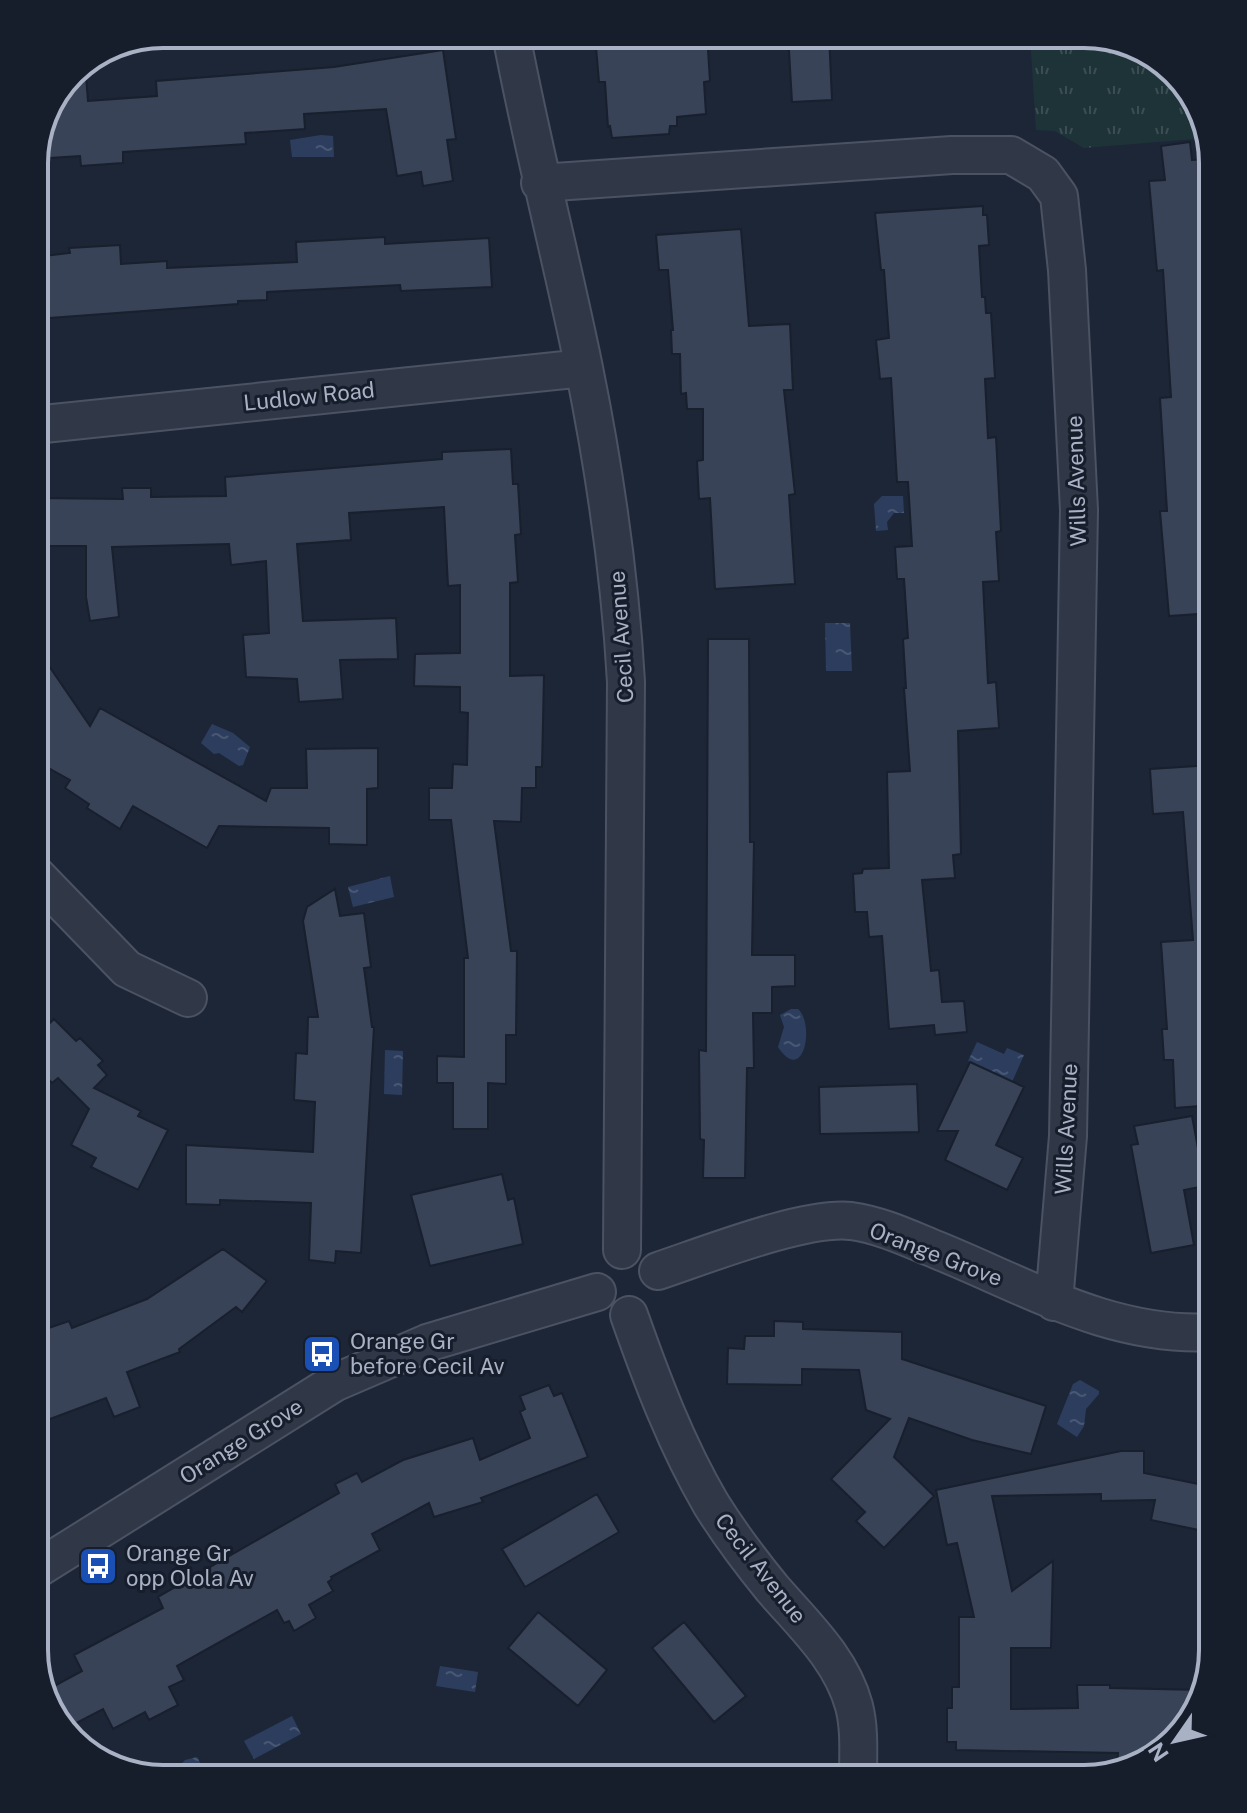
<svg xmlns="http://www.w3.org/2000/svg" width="1247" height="1813" viewBox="0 0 1247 1813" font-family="'Public Sans',sans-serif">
<defs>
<pattern id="grass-tufts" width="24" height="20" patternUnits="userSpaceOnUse" patternTransform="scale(2)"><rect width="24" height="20" fill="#1e3338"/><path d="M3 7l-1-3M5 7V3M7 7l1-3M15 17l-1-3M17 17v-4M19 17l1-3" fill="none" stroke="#3c4e53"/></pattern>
<pattern id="water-ripples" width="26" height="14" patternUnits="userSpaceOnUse" patternTransform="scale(2)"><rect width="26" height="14" fill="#2c3d5e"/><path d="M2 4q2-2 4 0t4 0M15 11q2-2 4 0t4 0" fill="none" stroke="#485774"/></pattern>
</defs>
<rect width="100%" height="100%" fill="#1c2637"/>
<!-- grass -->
<path fill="url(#grass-tufts)" d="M1030 34H1092L1155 56 1196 99 1206 138 1084 148 1055 131 1036 130Z"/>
<!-- water -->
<path fill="url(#water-ripples)" d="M321 135 333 136 334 157H292L290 140Z
M882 496H903L904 513H894L887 522 888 530 876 531 874 504Z
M825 623H850L852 671H826Z
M212 724 233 733 250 747 243 765 239 766 219 753 214 754 201 743Z
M390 876 394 897 353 907 348 887Z
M791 1009H798C815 1024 804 1086 778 1047L784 1027 780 1015Z
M977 1042 1004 1054 1007 1048 1024 1055 1012 1082 968 1061Z
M385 1050 403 1051 402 1095 384 1094Z
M1080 1380 1099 1391V1394L1086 1409 1084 1426 1077 1437 1057 1424 1073 1384Z
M440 1666 478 1672 475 1692 436 1686Z
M292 1716 301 1734 254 1759 244 1741Z
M197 1757 207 1775 200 1779H158L160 1771 165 1768 176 1770 185 1760Z"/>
<!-- building -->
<path fill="#384358" stroke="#181f2d" stroke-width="2" d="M610 34H707L710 81 704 82 706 114 677 117V126H670L669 134 612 138 610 126 608 127 605 82H599L596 47 610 46Z
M788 34H829L832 100 792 102Z
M443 50 456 139 447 140 453 181 423 186 421 172 397 176 386 109 304 114 305 129 245 133 246 144 123 152V163L81 166 80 156 34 159V154L78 66 85 64 88 101 157 96 156 81 334 67Z
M1190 142 1192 160 1212 159 1213 163V613L1169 616 1160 511H1167L1160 398 1171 397 1163 270 1157 271 1149 181 1165 180 1161 146Z
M983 206V215H987L989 245 979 246 982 297H985L986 313H991L995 378 985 379 988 438 996 437 1001 531 996 532 999 581 983 582 988 683 996 682 999 728 958 731 961 854 953 855 955 878 922 880 931 971 939 970 942 1002 964 1001 967 1032 935 1035 934 1025 889 1029 882 936 869 937 867 912H855L853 874 862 873 863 869 889 868 887 772 910 771 904 688H906L903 639 908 638 904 579H897L895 547 912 546 908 482H897L891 378 880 379 876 340 889 338 884 270H881L875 213Z
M741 229 749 326 790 324 793 390H784L795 494 789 495 795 584 715 589 710 498 699 499 697 461 703 460V409H687L686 393 681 394 680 354H672L671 330H673L668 270H659L656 235Z
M385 237V244L489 238 492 287 401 291 400 285 267 292V300L238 301V304L36 319 34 257 70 253 69 248 120 245 121 264 167 261V268L297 262 296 242Z
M511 449 513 484H518L521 534 515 535 518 582 510 583V676L544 675 542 767H536V788H522L521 822 494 821 511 951H517L516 1035H506V1084L488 1083V1129H453V1083H437V1056L464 1057V958H468L451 820H429V788H452L453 764 467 765 468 713 460 712V687L414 686 415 654 460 653V585L448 586 444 507 349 513 351 540 297 544 303 621 396 618 398 659 340 660 343 699 299 702 297 679 246 677 243 635 269 633 266 561 231 565 229 544 112 547 119 617 90 621 86 597V546H34V498L123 499 122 488H151V497L226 496 225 477 442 459V452Z
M708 639H749L750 842H754L752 955H795V986L772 987V1013H753L754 1068H747L745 1178H703L704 1140 700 1139 699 1050 706 1051Z
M34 644 90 726 100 708 266 801 271 788H307L306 749 378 748V788L367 789V845L329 844V828L219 826 207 848 133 806 120 829 87 808 89 804 65 788 70 780 34 760Z
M1213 765V1105L1175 1108 1173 1060H1164L1162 1029H1167L1161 942 1193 940 1183 812 1153 814 1150 769Z
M335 889 340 916 364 913 371 967 364 968 372 1027H374L361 1253 336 1251 335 1263 309 1260 311 1203 220 1200V1205L186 1204V1145L313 1152 315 1102 294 1100 296 1053 307 1054 308 1017H318L303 921 307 907Z
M54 1019 76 1041 80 1038 103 1061 98 1065 107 1075 94 1088 141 1111 138 1116 168 1130 138 1190 91 1167 96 1158 71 1145 89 1109 58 1078 52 1083 34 1065V1038Z
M970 1062 1024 1087 996 1145 1023 1158 1007 1190 945 1160 958 1131H937Z
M917 1084 919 1132 820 1134 819 1087Z
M1192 1116 1205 1186 1184 1190 1194 1245 1151 1253 1131 1145 1138 1144 1134 1126Z
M502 1174 508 1200 514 1198 523 1244 430 1266 411 1195Z
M223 1249 267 1281 242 1312 236 1307 179 1349 180 1352 127 1372 140 1407 114 1417 106 1398 34 1425V1333L69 1321 72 1328 147 1299Z
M774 1321 803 1322V1329L902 1332V1359L1046 1406 1031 1454 972 1440 909 1418 894 1457 934 1496 884 1548 856 1521 865 1512 831 1479 890 1419 866 1410 859 1370 802 1369V1385L727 1384 728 1348 744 1349 745 1336H774Z
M549 1385 554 1396 562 1393 588 1457 481 1498 483 1502 434 1517 429 1503 372 1534 380 1550 331 1577 332 1579 328 1582 333 1591 309 1605 316 1618 294 1631 289 1621 284 1623 277 1610 177 1666 184 1680 169 1687 178 1705 149 1720 145 1712 113 1729 103 1709 65 1729 51 1714 45 1691 82 1671 74 1655 163 1608 158 1597 339 1493 335 1484 357 1473 362 1482 403 1460 473 1438 480 1460 530 1438 520 1412 525 1409 520 1396Z
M1121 1451H1144V1473L1213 1487V1533L1151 1520 1155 1500 1101 1501V1494L992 1496 1012 1591 1053 1561 1051 1648H1011V1709L1078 1708 1077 1685H1110V1688L1202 1690 1195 1715 1148 1762 1117 1770 1118 1753 956 1750V1742H947V1708H952V1687H959V1617H974L957 1543 947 1545 936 1490Z
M597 1494 619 1532 525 1587 502 1549Z
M538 1612 607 1670 578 1706 508 1648Z
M684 1622 746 1696 714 1722 652 1648Z"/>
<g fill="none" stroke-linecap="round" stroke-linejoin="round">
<defs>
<path id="minor" d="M511 34C532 146 561 256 584 368 605 472 620 576 626 682L622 1250
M540 183 952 155H1011L1043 174 1059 196 1067 270 1079 510 1068 1136 1054 1302
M34 425 584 368
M34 873 127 969 188 998
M658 1271C706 1255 804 1216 851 1221 881 1225 910 1239 937 1250 1028 1287 1112 1338 1213 1332
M629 1315C652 1380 676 1444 711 1504 729 1533 750 1561 772 1588 803 1624 841 1658 854 1706 860 1729 858 1755 858 1779
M34 1571 334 1383 427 1343 597 1292"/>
</defs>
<!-- minor casing -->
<use href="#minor" stroke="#4b5262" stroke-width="40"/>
<!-- minor -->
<use href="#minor" stroke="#303847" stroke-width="36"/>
</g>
<!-- icons -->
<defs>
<symbol id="bus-square" viewBox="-11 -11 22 22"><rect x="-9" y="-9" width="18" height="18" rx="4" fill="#1a4fb4" stroke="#161d2b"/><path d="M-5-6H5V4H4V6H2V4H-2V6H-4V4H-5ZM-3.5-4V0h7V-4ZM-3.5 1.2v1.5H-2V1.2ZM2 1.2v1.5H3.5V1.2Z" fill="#fff"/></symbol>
</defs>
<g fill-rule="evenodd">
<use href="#bus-square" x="300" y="1332" width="44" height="44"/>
<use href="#bus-square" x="76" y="1544" width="44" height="44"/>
</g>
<g text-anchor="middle" stroke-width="6" stroke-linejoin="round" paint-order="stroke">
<!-- street labels -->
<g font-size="22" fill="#a9b2c5" stroke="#161d2b">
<text transform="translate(309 396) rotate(-6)" y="8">Ludlow Road</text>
<text transform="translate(1076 481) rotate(-92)" y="8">Wills Avenue</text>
<text transform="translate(621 637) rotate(-94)" y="8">Cecil Avenue</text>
<text transform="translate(1066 1129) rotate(-87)" y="8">Wills Avenue</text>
<text transform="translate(936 1254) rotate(21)" y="8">Orange Grove</text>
<text transform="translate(241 1441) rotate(-32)" y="8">Orange Grove</text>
<text transform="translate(761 1568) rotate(52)" y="8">Cecil Avenue</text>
</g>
<!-- poi labels -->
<g font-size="22" fill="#a9b2c5" stroke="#161d2b" text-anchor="start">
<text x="350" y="1349">Orange Gr<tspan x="350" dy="25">before Cecil Av</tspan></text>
<text x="126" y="1561">Orange Gr<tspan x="126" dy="25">opp Olola Av</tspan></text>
</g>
</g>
<!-- crop -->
<path d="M0 0H1247V1813H0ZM163 48H1084A115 115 0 0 1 1199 163V1650A115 115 0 0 1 1084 1765H163A115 115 0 0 1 48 1650V163A115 115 0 0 1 163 48Z" fill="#161d2b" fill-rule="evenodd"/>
<path fill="none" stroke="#a9b2c5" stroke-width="4" d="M163 48H1084A115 115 0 0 1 1199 163V1650A115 115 0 0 1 1084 1765H163A115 115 0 0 1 48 1650V163A115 115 0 0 1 163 48Z"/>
<!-- north arrow -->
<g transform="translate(1175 1741) rotate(236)" stroke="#161d2b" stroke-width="6" paint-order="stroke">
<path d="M0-6L14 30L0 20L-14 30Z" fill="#a9b2c5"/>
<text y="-12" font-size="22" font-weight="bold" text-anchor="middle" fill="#a9b2c5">N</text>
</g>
</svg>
